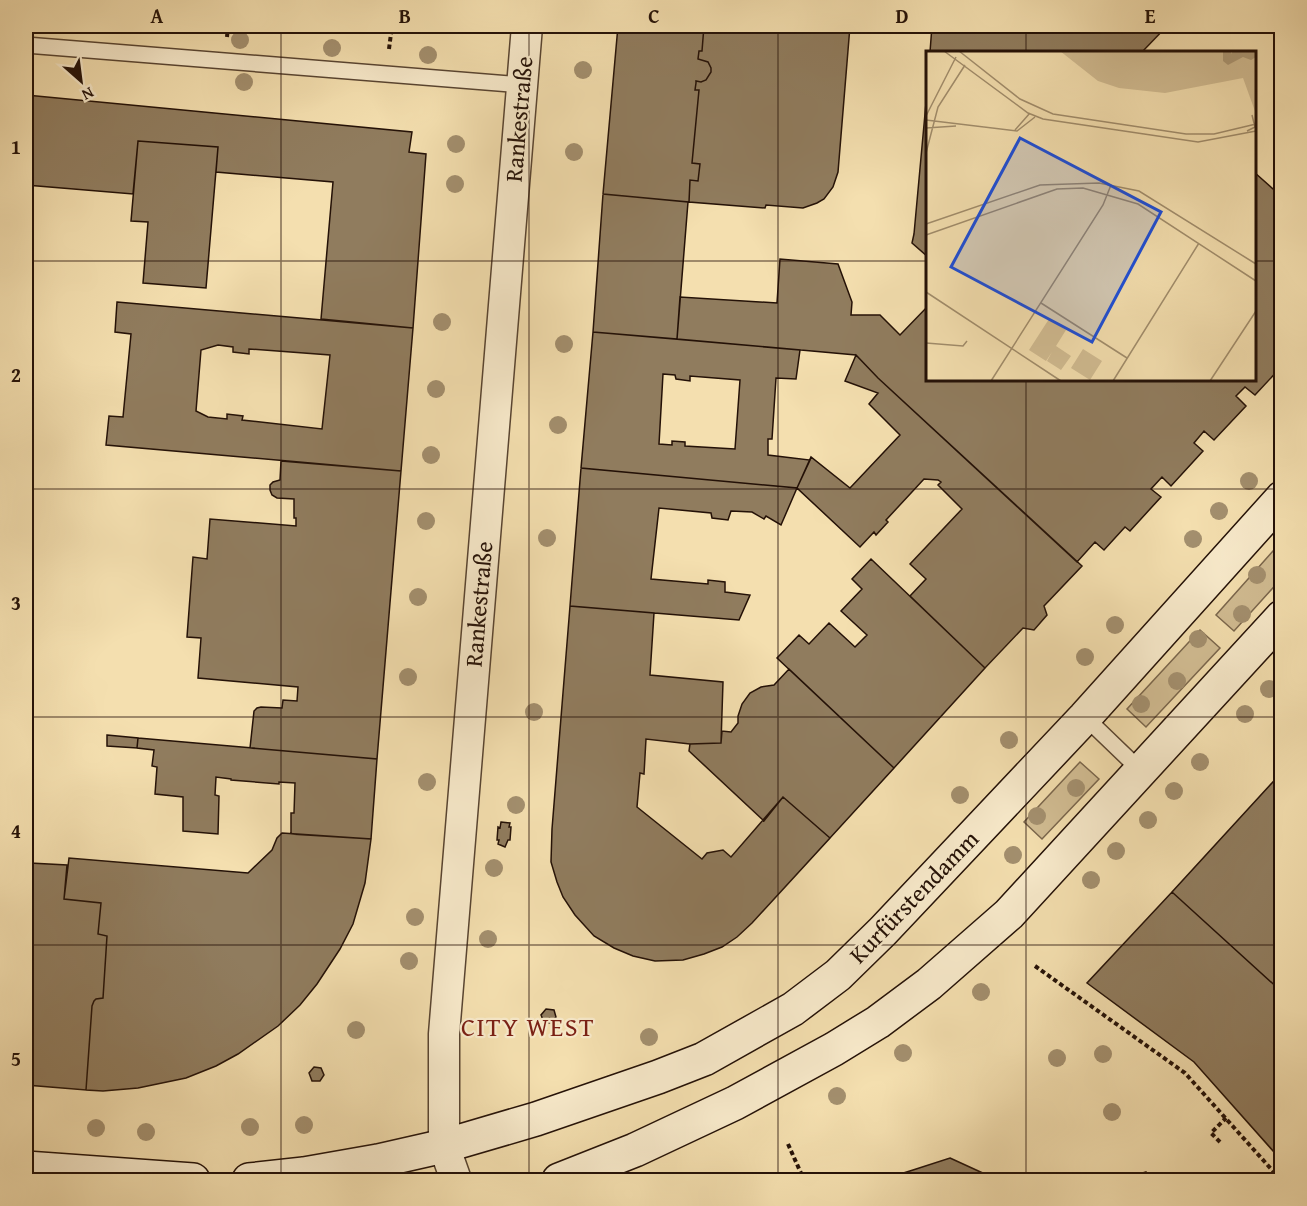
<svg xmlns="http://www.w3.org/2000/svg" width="1307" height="1206" viewBox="0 0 1307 1206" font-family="'Gentium Book Plus',serif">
<rect width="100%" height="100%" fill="#f4dfaf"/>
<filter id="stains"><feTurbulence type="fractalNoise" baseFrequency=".00333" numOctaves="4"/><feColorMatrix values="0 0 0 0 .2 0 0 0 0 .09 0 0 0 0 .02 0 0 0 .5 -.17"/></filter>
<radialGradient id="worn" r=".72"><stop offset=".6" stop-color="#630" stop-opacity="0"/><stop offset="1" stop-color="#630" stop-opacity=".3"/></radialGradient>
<!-- green -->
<path fill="#d1bc92" stroke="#7a664c" stroke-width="1.5" d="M1281 542V579L1234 631 1216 615Z
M1200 630 1220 648 1146 727 1127 709Z
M1080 762 1099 779 1042 839 1024 822Z"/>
<!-- building -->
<path fill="#907c5e" stroke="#241107" stroke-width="1.5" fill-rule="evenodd" d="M618 26H704L702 51H699L698 59 708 62 711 68V72L706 80 701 82 696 81V83L695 90H699L692 163 700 164 698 181 690 180 689 202 603 194Z
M704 26H850L838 172 833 187 824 199 817 203 803 208 766 205 765 208 689 202 690 180 698 181 700 164 692 163 699 90H695L696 83V81L701 82 706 80 711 72V68L708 62 698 59 699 51H702Z
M932 26H1167L1142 52H930Z
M1223 26H1282V31Z
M928 81V257L912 243 914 234Z
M26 95 412 132 409 152 426 154 413 328 321 319 333 182 216 172 218 147 138 141 133 194 26 185Z
M138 141 218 147 206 288 143 283 148 222 131 221Z
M1254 172 1282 197V347L1278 351 1282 355V366L1255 395 1245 387 1236 396 1246 406 1214 440 1204 431 1194 443 1203 451 1171 486 1162 477 1151 489 1161 497 1130 531 1125 527 1104 550 1095 542 1077 562 878 378 856 355 677 339 680 297 777 303 780 259 838 264 852 302 851 315H880L900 335 928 306V380H1254Z
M603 194 688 202 677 339 593 332Z
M117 302 413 328 401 471 106 445 109 416 123 417 131 334 115 332ZM218 345 233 347V352L249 354V349L330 355 322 429 242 420 243 416 227 414V419L208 417 196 411 201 350Z
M593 332 800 350 796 379 776 378 772 439H768V455L810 460 797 488 581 468ZM663 374 675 375 676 379 690 381V376L740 380 735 449 685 446V442L672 441V445L659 444Z
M856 355 878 378 1082 566 1044 606 1047 615 1034 630 1023 628 985 668 910 596 926 579 910 564 962 509 938 485 941 482 938 480 924 479 886 520 888 522 876 535 874 532 860 547 797 488 811 457 850 488 900 435 869 404 878 393 845 381Z
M281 461 401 471 377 759 250 748 254 711 257 708 261 707 282 708 283 700 297 701 298 687 198 678 201 638 187 637 193 557 207 559 210 519 296 526V518H294V499L277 498 272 495 270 490V485L273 482 280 480Z
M581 468 797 488 781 525 766 516 764 519 752 512 731 511 728 520 712 518 711 513 659 508 651 579 708 584V580L725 582V592L750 595 739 620 570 606Z
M871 559 985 668 894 768 777 658 799 635 809 644 829 623 855 647 867 635 841 611 862 589 852 579Z
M570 606 654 613 650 675 723 682 721 743 690 744 646 739 644 774 640 773 637 807 702 859 707 853 723 850 731 857 783 797 830 838 752 923 737 937 722 947 704 954 683 960 655 961 633 956 614 948 594 936 575 915 563 897 557 882 551 862 552 829Z
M789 669 894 768 830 838 783 797 764 821 689 751 690 744 721 743 722 731 731 732 738 723V716L742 704 750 693 761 687 774 685Z
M107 735 138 738 137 748 107 746Z
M138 738 377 759 371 839 291 834V813H294L295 783 279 782V784L231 780V779L216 777 215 795 219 796 218 834 183 831V797L155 794 157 767 152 766 154 750 137 748Z
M1282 772V992L1172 892Z
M501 822 510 823 509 827H511L510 840H508L505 847 498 844 499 840H497L498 827 500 828Z
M282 833 371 839 365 883 353 924 340 949 317 984 300 1005 278 1026 238 1054 216 1066 186 1078 138 1088 103 1091 86 1090 92 1006 94 1001 96 999 103 998 107 936 98 934 101 903 64 899 69 858 248 873 272 850 277 838Z
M26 848 32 849 30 863 67 865 64 899 101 903 98 934 107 936 103 998 96 999 94 1001 92 1006 86 1090 26 1085Z
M1172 892 1282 992V1161L1194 1062 1087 983Z
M546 1009 554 1010 556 1017 551 1023 544 1022 541 1015Z
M314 1067 321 1068 324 1075 320 1081H312L309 1073Z
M950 1158 998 1180H881L913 1170Z
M1146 1172 1149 1180H1119Z"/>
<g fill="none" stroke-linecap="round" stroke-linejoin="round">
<defs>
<path id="lane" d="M26 45 522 85
M1085 717 1140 770"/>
<path id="street" d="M456 1180 444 1146V1034L527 26"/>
<path id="secondary" d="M26 1168 193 1180
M249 1180 304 1174 378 1161 444 1146 536 1119 658 1077 704 1059 793 1009 838 975 883 931 1085 717 1282 498
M559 1180 635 1150 735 1103 834 1049 878 1022 929 984 1009 914 1282 617"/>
</defs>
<!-- lane casing -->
<use href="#lane" stroke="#584431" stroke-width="18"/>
<!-- street casing -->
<use href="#street" stroke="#584431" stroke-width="33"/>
<!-- secondary casing -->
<use href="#secondary" stroke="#241107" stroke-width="36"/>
<!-- path -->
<path stroke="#241107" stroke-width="4" stroke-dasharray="4.5 3" stroke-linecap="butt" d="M227 37 228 26
M389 49 392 26
M1035 966 1185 1073 1281 1180
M1220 1142 1211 1133 1226 1118
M788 1144 804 1180
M715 1178 716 1180"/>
<!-- lane -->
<use href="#lane" stroke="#f8eacb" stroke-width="15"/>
<!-- street -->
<use href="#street" stroke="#f8eacb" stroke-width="30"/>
<!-- secondary -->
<use href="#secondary" stroke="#f8eacb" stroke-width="33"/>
</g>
<!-- trees -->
<g fill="#a38f6e">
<circle cx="240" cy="40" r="9"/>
<circle cx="332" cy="48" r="9"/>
<circle cx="428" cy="55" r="9"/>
<circle cx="583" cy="70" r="9"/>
<circle cx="244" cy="82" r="9"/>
<circle cx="456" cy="144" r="9"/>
<circle cx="574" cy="152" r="9"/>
<circle cx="455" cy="184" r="9"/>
<circle cx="442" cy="322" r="9"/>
<circle cx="564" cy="344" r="9"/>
<circle cx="436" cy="389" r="9"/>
<circle cx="558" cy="425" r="9"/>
<circle cx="431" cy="455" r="9"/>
<circle cx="1249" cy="481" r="9"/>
<circle cx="1219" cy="511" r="9"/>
<circle cx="426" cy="521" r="9"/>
<circle cx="547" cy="538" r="9"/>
<circle cx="1193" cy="539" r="9"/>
<circle cx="1257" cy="575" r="9"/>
<circle cx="418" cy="597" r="9"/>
<circle cx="1242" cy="614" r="9"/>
<circle cx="1115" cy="625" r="9"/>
<circle cx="1198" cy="639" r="9"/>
<circle cx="1085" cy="657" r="9"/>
<circle cx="408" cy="677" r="9"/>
<circle cx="1177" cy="681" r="9"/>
<circle cx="1269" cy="689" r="9"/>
<circle cx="1141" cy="704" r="9"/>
<circle cx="534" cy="712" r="9"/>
<circle cx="1245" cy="714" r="9"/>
<circle cx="1009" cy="740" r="9"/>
<circle cx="1200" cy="762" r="9"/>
<circle cx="427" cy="782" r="9"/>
<circle cx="1076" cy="788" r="9"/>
<circle cx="1174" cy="791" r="9"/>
<circle cx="960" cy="795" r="9"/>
<circle cx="516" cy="805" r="9"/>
<circle cx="1037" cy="816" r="9"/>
<circle cx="1148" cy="820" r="9"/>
<circle cx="1116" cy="851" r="9"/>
<circle cx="1013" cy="855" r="9"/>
<circle cx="494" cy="868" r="9"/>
<circle cx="1091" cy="880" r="9"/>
<circle cx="415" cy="917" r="9"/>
<circle cx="488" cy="939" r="9"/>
<circle cx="409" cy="961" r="9"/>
<circle cx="981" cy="992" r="9"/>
<circle cx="356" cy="1030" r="9"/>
<circle cx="649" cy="1037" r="9"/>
<circle cx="903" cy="1053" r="9"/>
<circle cx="1103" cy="1054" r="9"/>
<circle cx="1057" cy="1058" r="9"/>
<circle cx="837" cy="1096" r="9"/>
<circle cx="1112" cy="1112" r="9"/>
<circle cx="304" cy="1125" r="9"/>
<circle cx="250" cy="1127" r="9"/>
<circle cx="96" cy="1128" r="9"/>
<circle cx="146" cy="1132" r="9"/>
</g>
<!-- grid -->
<path fill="none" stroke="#241107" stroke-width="1.5" stroke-opacity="0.55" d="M281 26V1180M529 26V1180M778 26V1180M1026 26V52M26 261H928M1254 261H1282M1026 380V1180M26 489H1282M26 717H1282M26 945H1282"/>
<g text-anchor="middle" stroke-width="4.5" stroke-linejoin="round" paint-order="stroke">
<!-- street labels -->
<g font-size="24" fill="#241107" stroke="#f8eacb">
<text transform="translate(519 119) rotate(-85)" y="8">Rankestraße</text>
<text transform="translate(479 604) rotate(-85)" y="8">Rankestraße</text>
<text transform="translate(914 897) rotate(-46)" y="8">Kurfürstendamm</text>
</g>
<!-- neighbourhood labels -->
<g font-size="26" letter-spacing="1.5" fill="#7a1f14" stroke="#f8eacb">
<text x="528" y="1036">CITY WEST</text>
</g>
</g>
<!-- overview -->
<g transform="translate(926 51)">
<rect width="330" height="330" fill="#f4dfaf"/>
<path d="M134 0H330V63L317 27 239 42 193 37 172 30ZM123 268 140 279 130 295 145 305 135 319 121 310 126 301 120 310 103 299ZM157 298 176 310 164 329 145 317Z" fill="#d1bc92"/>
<path d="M297 0H305V3L307 0H330V6L325 9 317 6 302 14 297 10Z" fill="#ad9976"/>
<path fill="none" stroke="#a18d6c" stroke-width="1.5" d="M18 0 102 62 117 68 272 91 330 80M33 0 94 48 127 63 260 83H288L330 73M0 65 30 6M0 69 91 80 109 66M0 77 30 75M89 79 104 62M321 80 329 76 326 64M0 102 12 56 39 14M0 173 114 134 173 132 213 140 330 213M0 184 131 138 157 137 212 153 330 230M0 241 135 330M115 252 201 307M0 292 37 295 41 290M65 330 177 154 185 134M187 330 273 192M284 330 330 260"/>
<path fill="#1d4ed8" fill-opacity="0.15" stroke="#1d4ed8" stroke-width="3" d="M94 87 235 161 166 291 25 216Z"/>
<rect width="330" height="330" fill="none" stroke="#241107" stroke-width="3"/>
</g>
<!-- margin -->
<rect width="1307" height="1206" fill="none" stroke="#f4dfaf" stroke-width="66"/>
<!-- north arrow -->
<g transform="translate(81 81) rotate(152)" stroke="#f8eacb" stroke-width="4.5" paint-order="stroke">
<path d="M0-4.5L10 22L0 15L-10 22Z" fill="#241107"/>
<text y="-9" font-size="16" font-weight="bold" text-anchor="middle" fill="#241107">N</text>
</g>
<rect x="33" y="33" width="1241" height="1140" fill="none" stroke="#241107" stroke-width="2"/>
<g font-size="20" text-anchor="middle" font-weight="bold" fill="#241107">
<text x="157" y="23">A</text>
<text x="405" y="23">B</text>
<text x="654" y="23">C</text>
<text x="902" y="23">D</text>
<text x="1150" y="23">E</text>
<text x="16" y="154">1</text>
<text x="16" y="382">2</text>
<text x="16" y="610">3</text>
<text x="16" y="838">4</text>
<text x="16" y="1066">5</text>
</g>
<rect width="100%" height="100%" filter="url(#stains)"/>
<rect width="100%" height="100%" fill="url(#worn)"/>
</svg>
